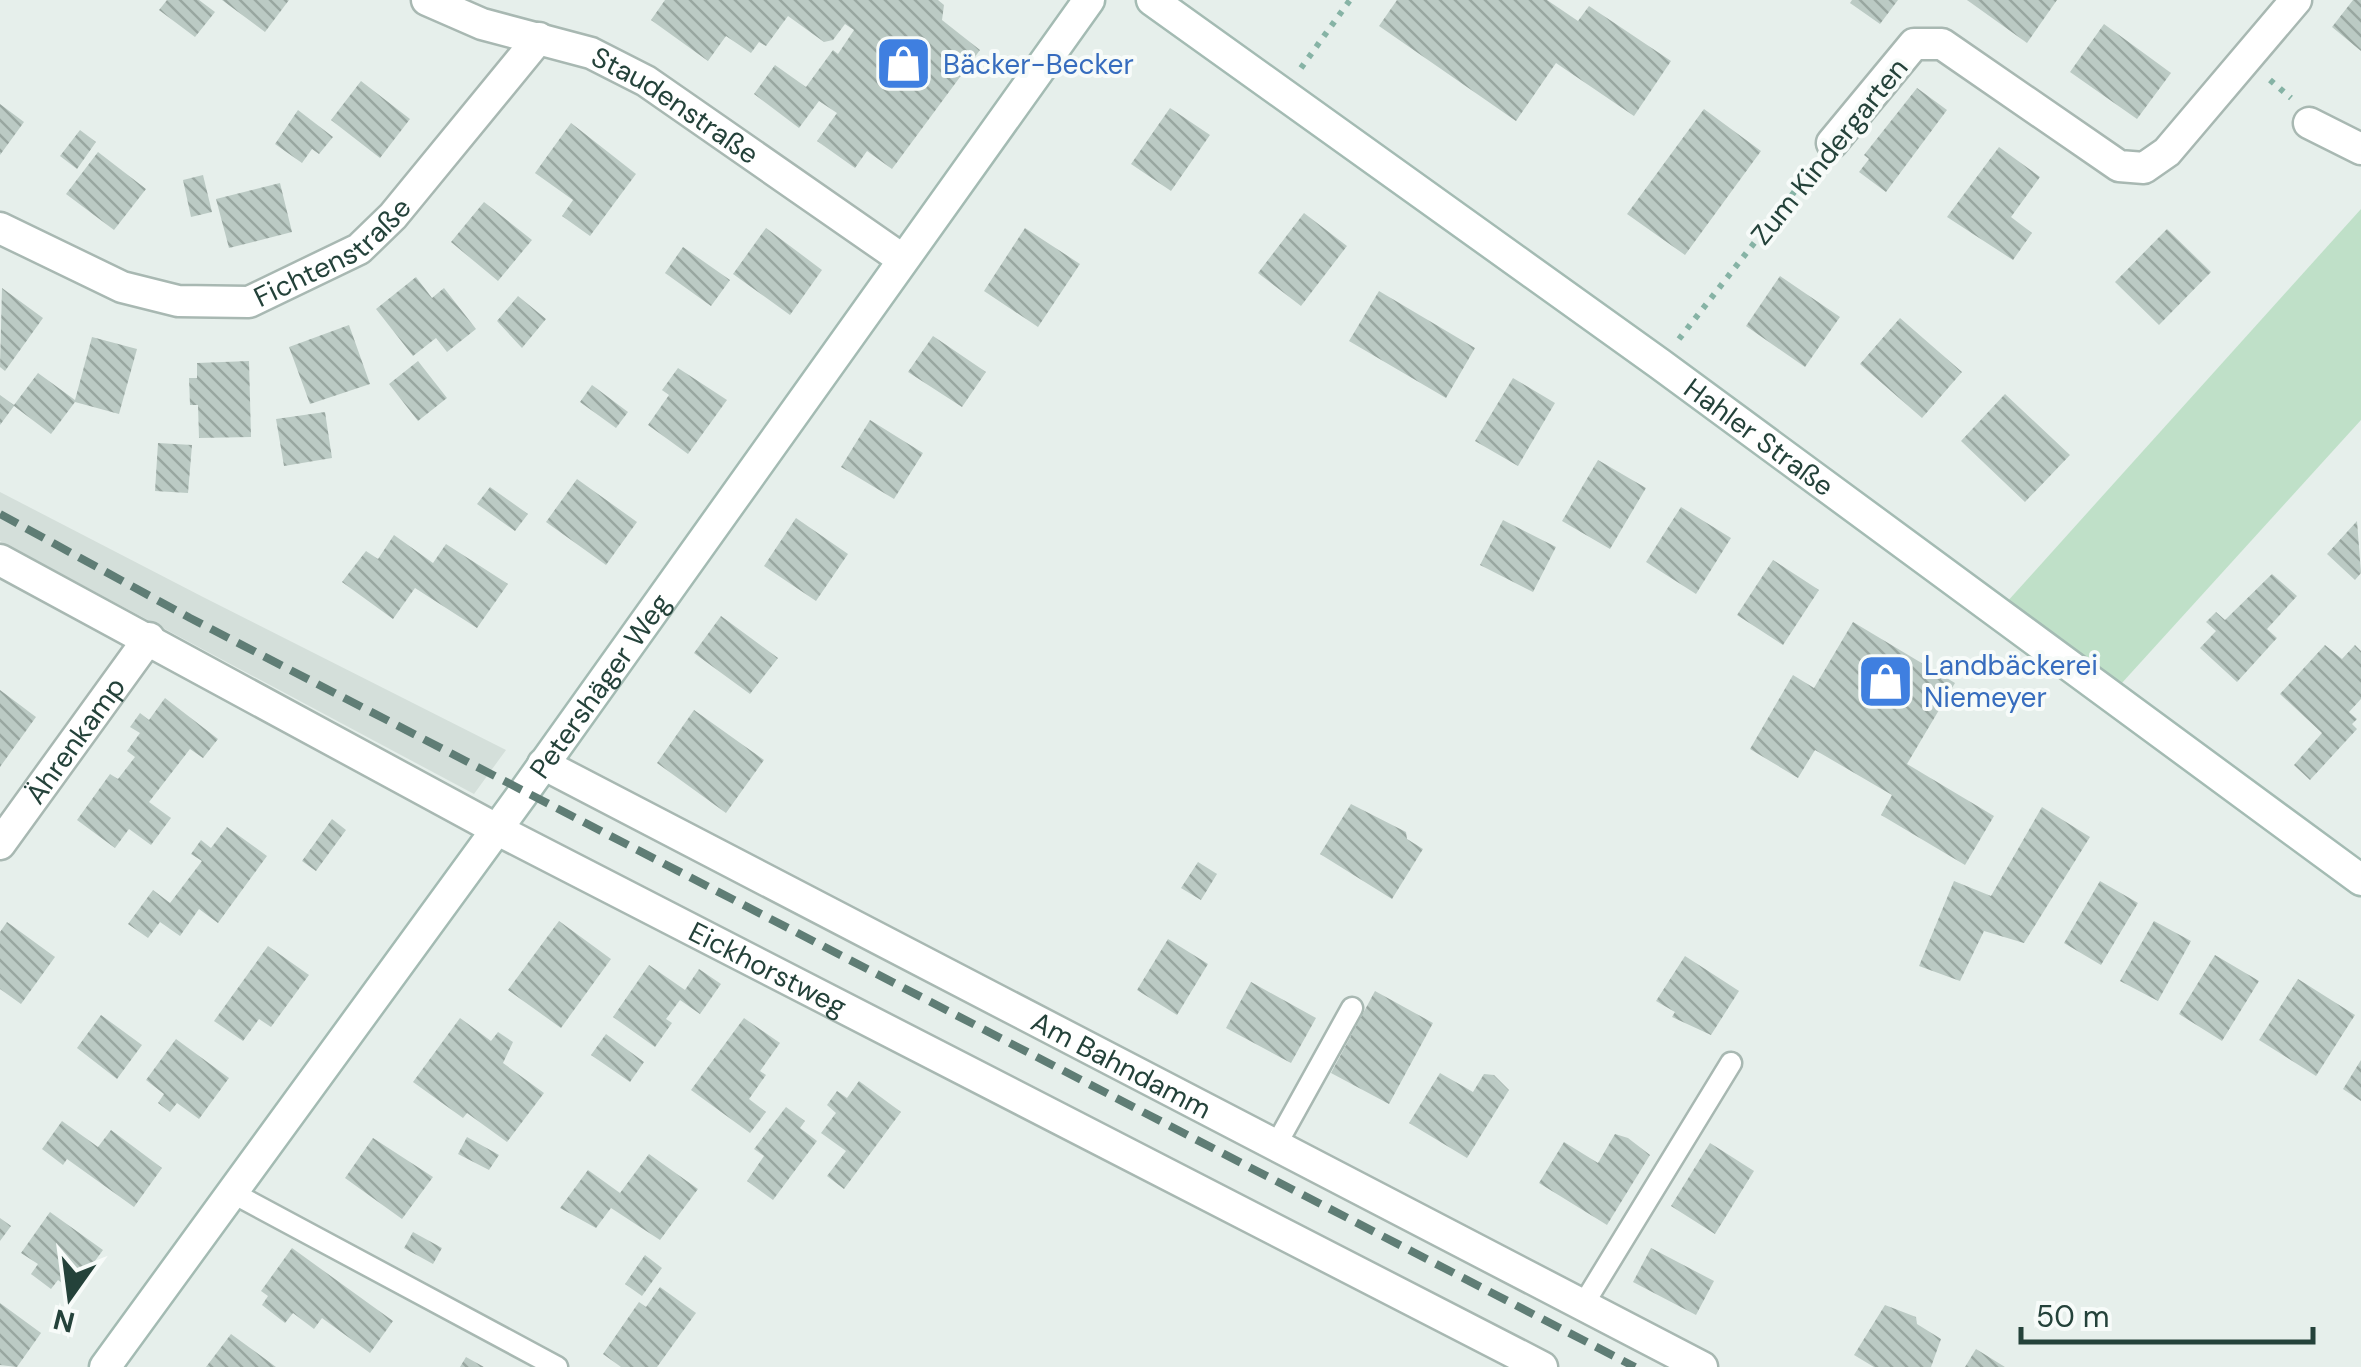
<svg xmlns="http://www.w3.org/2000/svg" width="2361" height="1367" viewBox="0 0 2361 1367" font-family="'DM Sans',sans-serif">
<defs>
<pattern id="building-back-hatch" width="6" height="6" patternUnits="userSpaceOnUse" patternTransform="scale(2.5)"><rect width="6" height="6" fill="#bbcac4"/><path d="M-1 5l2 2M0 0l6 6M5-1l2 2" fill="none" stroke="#98a6a0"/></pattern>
</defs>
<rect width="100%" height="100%" fill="#e6efeb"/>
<!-- built -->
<path fill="#d4dfda" d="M0 492 203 597 506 750 474 794 0 541Z"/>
<!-- grass -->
<path fill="#bfe0c8" d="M2361 209V420L2121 684 2006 603Z"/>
<!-- building -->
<path fill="url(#building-back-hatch)" d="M167 0H199L215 12 195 37 159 10Z
M222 0H289L265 32Z
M665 0H938L944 5 942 20 980 50 892 169 867 151 855 168 817 141 837 113 819 101 799 128 754 94 775 65 806 87 833 50 838 54 854 30 845 24 833 40 824 42 788 16 766 46 759 42 751 53 726 36 708 61 651 20Z
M1397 0H1547L1578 21 1589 6 1671 61 1634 116 1556 63 1516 121 1379 26Z
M1852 0H1898L1880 24 1850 3Z
M1967 0H2057L2027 43Z
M2353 0H2361V51L2332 27Z
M2104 24 2171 73 2137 119 2070 72Z
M361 81 410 119 380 158 331 120Z
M1917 88 1947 110 1886 192 1859 172 1869 159 1864 155Z
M0 104 24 122 0 155Z
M1170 108 1210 135 1171 191 1131 164Z
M1704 109 1761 151 1685 255 1627 214Z
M298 110 333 137 319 154 312 149 302 163 275 144Z
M571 123 636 174 590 236 562 216 573 200 535 173Z
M80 130 96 142 77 169 60 156Z
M1999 147 2040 177 2011 217 2032 233 2013 260 1947 217Z
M98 152 146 189 114 230 66 194Z
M203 175 212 212 191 217 183 180Z
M280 183 292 232 229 248 216 199Z
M484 202 532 240 498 281 451 242Z
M1304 213 1347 246 1301 306 1258 273Z
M766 228 822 270 790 315 733 274Z
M1025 228 1080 264 1038 327 984 291Z
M2167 229 2211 272 2159 325 2115 282Z
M683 247 730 280 711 306 665 273Z
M1780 276 1840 317 1805 367 1746 326Z
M416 277 432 298 444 288 476 329 447 352 436 338 413 356 376 309Z
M2 288 43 318 5 371 0 367Z
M1379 291 1475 348 1446 398 1349 341Z
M518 296 546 319 522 348 497 321Z
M1900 318 1962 372 1922 418 1860 364Z
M349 325 370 384 310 404 289 347Z
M933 336 986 372 962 407 908 372Z
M92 337 137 349 119 414 75 402 51 434 14 406 0 425V395L14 405 38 373 75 400Z
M249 361 251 437 199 438 198 405H190L189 378H197V363Z
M418 361 447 398 418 421 389 384Z
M678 368 727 400 688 454 648 425 669 395 662 390Z
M1513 378 1555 403 1518 466 1475 441Z
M592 385 628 412 616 428 580 402Z
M2005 394 2070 455 2025 502 1961 441Z
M325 412 332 458 284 466 276 419Z
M870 420 923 453 894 499 841 467Z
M158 443 192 445 188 493 155 491Z
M1598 460 1646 488 1610 549 1562 521Z
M577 479 637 522 606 565 546 522Z
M490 487 528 514 515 531 477 504Z
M1681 507 1731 538 1696 594 1646 562Z
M796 518 848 554 816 601 764 566Z
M1503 520 1556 547 1533 592 1480 565Z
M2357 521 2361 573 2355 580 2327 554Z
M394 535 433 563 446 544 508 584 477 628 415 588 393 619 342 582 366 551 378 559Z
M1773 560 1819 590 1783 645 1737 615Z
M2272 574 2297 596 2267 629 2277 638 2237 682 2200 648 2216 631 2206 622 2216 612 2225 620Z
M721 616 778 658 750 694 694 653Z
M1853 622 1955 683 1907 764 1994 816 1965 865 1881 815 1892 795 1815 750 1798 778 1750 749 1793 675 1814 688Z
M2325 645 2342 659 2355 645 2361 651V699L2349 712 2357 719 2352 724 2357 729 2310 780 2294 765 2322 733 2280 694Z
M0 690 36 717 0 767Z
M165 698 218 739 203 758 190 749 149 802 171 818 151 845 129 829 115 848 77 820 110 774 118 779 135 757 127 751 140 733 130 727 140 713 149 720Z
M694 710 764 760 726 813 657 763Z
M1351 804 1406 832 1407 839 1423 849 1392 899 1320 854Z
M2042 807 2090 837 2024 943 1984 931 1960 981 1919 966 1954 881 1991 896Z
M332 819 346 830 316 871 302 861Z
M227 827 267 856 218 923 199 909 180 936 160 922 148 938 128 924 153 890 170 903 202 861 191 854 201 840 211 848Z
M1198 862 1217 874 1201 900 1181 888Z
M2100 881 2138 903 2101 965 2064 943Z
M559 921 611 959 561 1028 508 990Z
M2154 921 2191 941 2158 1001 2120 981Z
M7 922 55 957 21 1004 0 989V932Z
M1168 939 1208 964 1177 1015 1137 990Z
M268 946 309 975 271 1027 259 1019 243 1041 214 1021Z
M2215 955 2259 981 2222 1041 2179 1014Z
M1685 956 1739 991 1711 1035 1672 1017 1675 1012 1656 1001Z
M649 965 685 990 699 969 721 984 700 1014 680 1000 666 1019 672 1023 655 1047 613 1017Z
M2298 979 2355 1015 2316 1076 2259 1040Z
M1251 982 1316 1018 1291 1063 1226 1028Z
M1375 991 1433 1023 1389 1104 1331 1073Z
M101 1015 142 1045 117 1079 77 1048Z
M460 1018 491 1041 498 1032 513 1042 503 1063 544 1093 507 1142 467 1113 463 1118 413 1082Z
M744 1018 780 1043 760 1071 766 1075 749 1099 766 1112 750 1133 691 1090Z
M606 1034 644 1062 630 1082 591 1055Z
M176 1039 229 1078 199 1119 177 1103 170 1112 158 1103 164 1094 146 1080Z
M2361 1060V1101L2343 1089Z
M1440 1073 1473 1092 1484 1074 1494 1075 1509 1090 1467 1158 1409 1123Z
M859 1081 901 1112 844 1189 827 1176 846 1151 821 1133 836 1113 827 1105 837 1091 847 1098Z
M786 1107 805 1121 800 1128 817 1141 773 1200 747 1181 764 1156 754 1149Z
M62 1121 98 1147 111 1130 162 1168 134 1207 67 1159 63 1165 42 1149Z
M1615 1134 1628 1138 1650 1155 1607 1225 1539 1183 1564 1142 1598 1163Z
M467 1137 499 1155 489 1170 458 1154Z
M373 1138 433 1177 402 1219 345 1178Z
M1710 1143 1754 1171 1715 1234 1671 1206Z
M649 1154 698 1189 660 1240 611 1208 596 1228 560 1208 588 1170 620 1193Z
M50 1212 103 1250 73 1291 58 1280 51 1289 31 1274 38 1264 21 1253Z
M0 1218 11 1226 0 1241Z
M413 1232 442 1248 433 1264 404 1248Z
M292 1248 393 1321 370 1353 322 1318 314 1329 293 1313 285 1323 262 1305 268 1296 261 1291Z
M1651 1248 1714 1281 1696 1315 1633 1282Z
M645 1255 662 1268 642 1296 625 1284Z
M660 1287 696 1313 657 1367H621L603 1354 639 1302 646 1307Z
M0 1303 41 1333 17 1367 0 1365Z
M1885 1305 1916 1317 1917 1324 1941 1339 1931 1367H1874L1854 1355Z
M231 1334 276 1367H206Z
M1976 1349 2005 1367H1965Z
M466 1357 484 1367H460Z"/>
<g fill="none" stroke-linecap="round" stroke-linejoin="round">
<defs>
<path id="lane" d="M1276 1145 1352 1008
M231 1192 557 1367
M1583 1305 1731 1063"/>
<g id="street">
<path id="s1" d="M427 0 482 24 591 53 646 81 902 259"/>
<path d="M2309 123 2361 149"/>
<path d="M1832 143 1914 44H1942L2119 166 2144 168 2167 152 2296 0"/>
<path id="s2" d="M0 228 122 287 178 301 249 302 359 249 393 216 539 38"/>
<path id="s3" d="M0 560 496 829 1542 1367"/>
<path id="s4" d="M543 764 1702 1367"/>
<path id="s5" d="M0 844 149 638"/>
</g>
<g id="secondary">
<path id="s6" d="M1152 0 1660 364 2361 880"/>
<path id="s7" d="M105 1367 524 792 1089 0"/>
</g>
</defs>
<!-- lane casing -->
<use href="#lane" stroke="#a8b8b2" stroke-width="25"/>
<!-- street casing -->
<use href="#street" stroke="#a8b8b2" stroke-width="35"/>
<!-- secondary casing -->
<use href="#secondary" stroke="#a4bbb3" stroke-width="35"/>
<!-- path -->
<path stroke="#86b3a5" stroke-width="6" stroke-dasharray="5 8" stroke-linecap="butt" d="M1301 68 1350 0
M2270 80 2291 98
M1679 339 1813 168"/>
<!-- lane -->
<use href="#lane" stroke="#fff" stroke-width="20"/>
<!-- street -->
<use href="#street" stroke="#fff" stroke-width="30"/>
<!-- secondary -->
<use href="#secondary" stroke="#fff" stroke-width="30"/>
<!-- rail -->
<path stroke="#5f7d75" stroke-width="8" stroke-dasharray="20 10" stroke-linecap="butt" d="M0 514 190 618 1635 1367"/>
</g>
<!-- icons -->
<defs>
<symbol id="shop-square" viewBox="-11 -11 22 22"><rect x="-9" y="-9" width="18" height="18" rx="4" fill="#3f7fe0" stroke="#f7fbf9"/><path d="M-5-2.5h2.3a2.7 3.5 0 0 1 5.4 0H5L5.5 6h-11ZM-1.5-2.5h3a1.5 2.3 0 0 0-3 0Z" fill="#fff"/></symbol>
</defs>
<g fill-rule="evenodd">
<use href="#shop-square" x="872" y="32" width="63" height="63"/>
<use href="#shop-square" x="1854" y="650" width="63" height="63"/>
</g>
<g text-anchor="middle" stroke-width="8" stroke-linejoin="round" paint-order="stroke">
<!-- shop labels -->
<g font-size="28" fill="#366cbe" stroke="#f7fbf9" text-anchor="start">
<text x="943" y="74">Bäcker-Becker</text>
<text x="1924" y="675">Landbäckerei<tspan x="1924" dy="32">Niemeyer</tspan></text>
</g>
<!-- street labels -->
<g font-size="28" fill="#24423a" stroke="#f7fbf9">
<text dy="10" stroke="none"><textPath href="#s1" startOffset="272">Staudenstraße</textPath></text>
<text transform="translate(1829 151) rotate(-51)" y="10">Zum Kindergarten</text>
<text dy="10" stroke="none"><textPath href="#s2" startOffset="362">Fichtenstraße</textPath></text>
<text dy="10" stroke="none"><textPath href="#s6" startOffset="748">Hahler Straße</textPath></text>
<text dy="10" stroke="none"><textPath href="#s7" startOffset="842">Petershäger Weg</textPath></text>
<text dy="10" stroke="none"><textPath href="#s5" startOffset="128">Ährenkamp</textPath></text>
<text dy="10" stroke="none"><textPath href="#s3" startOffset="870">Eickhorstweg</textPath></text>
<text dy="10" stroke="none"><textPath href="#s4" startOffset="652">Am Bahndamm</textPath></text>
</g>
</g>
<!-- north arrow -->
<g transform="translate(70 1297) rotate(194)" stroke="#f7fbf9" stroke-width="8" paint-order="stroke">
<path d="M0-8L18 38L0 25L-18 38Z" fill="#24423a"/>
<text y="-15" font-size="28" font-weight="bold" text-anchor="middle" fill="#24423a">N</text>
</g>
<!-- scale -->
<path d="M2021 1327v15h292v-15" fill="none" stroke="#24423a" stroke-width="5"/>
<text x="2036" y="1327" font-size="30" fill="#24423a" stroke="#f7fbf9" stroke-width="8" paint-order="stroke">50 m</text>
</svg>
